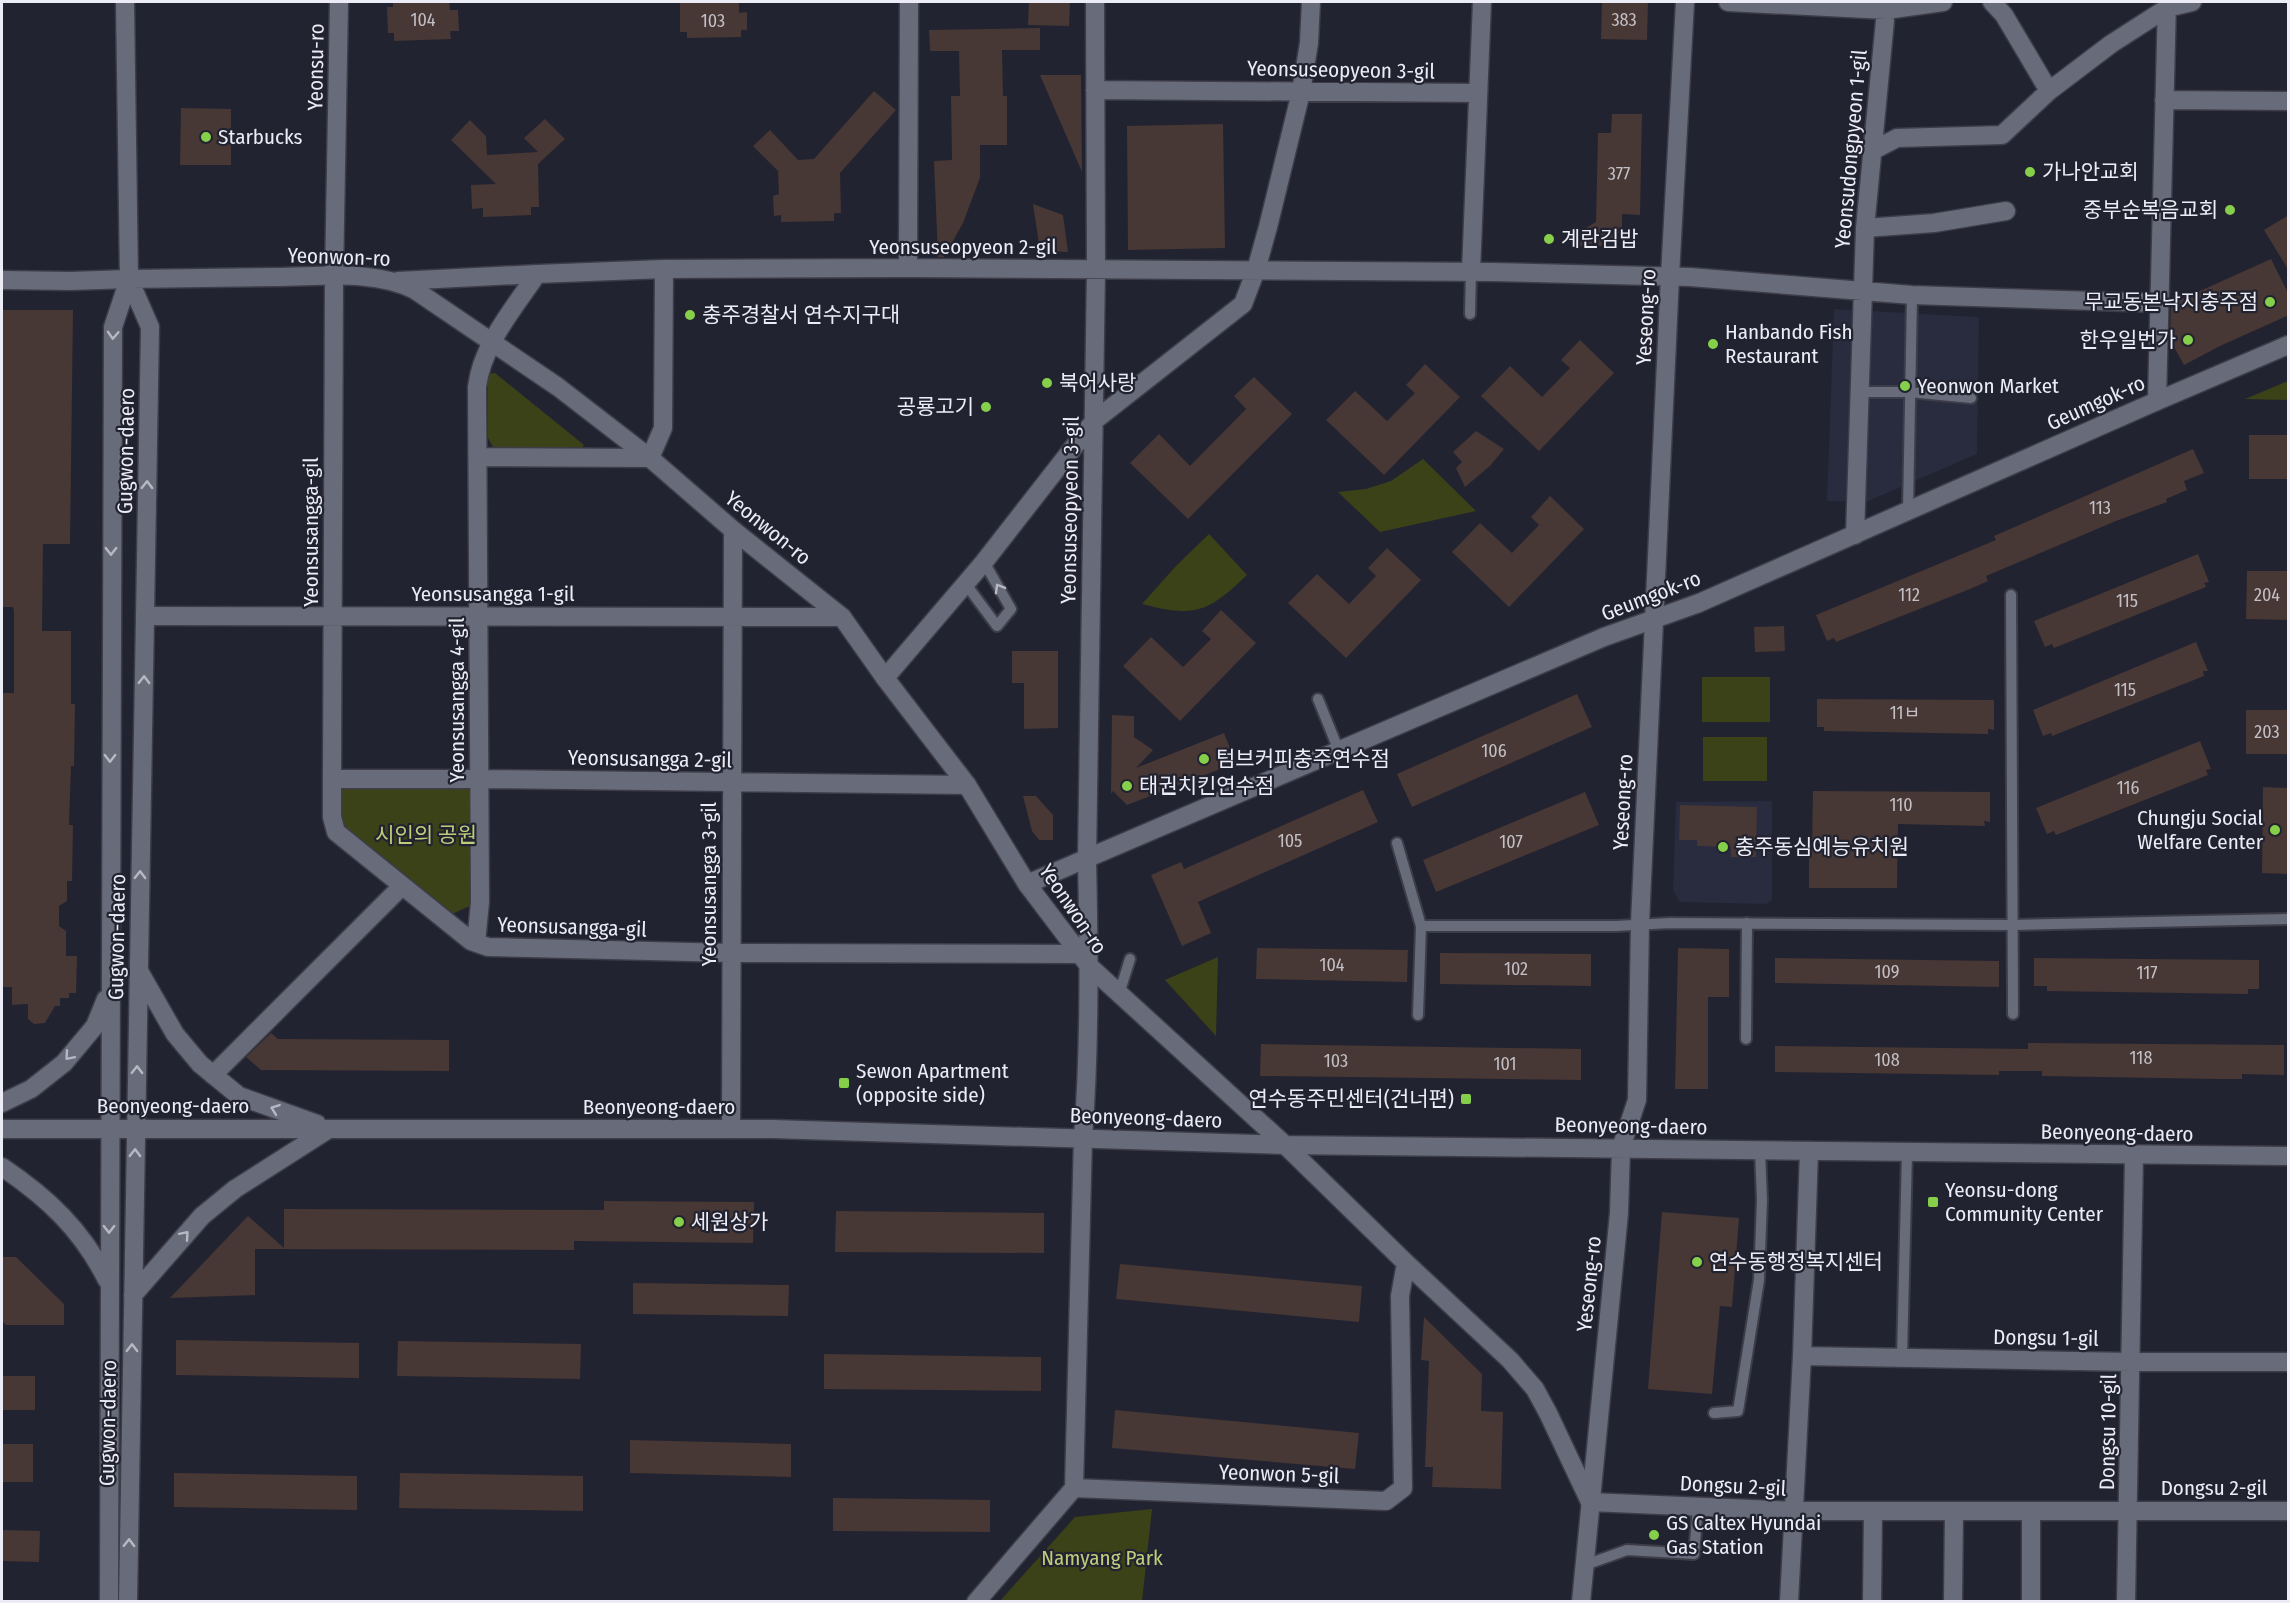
<svg xmlns="http://www.w3.org/2000/svg" width="2290" height="1603" viewBox="0 0 2290 1603" font-family="'Fira Sans Condensed','Noto Sans KR',sans-serif">
<rect width="100%" height="100%" fill="#222330"/>
<!-- built -->
<path fill="#292b3e" d="M1834 309 1979 317 1977 454 1866 502 1827 501Z
M1772 801V900L1766 904 1680 902 1673 891 1676 802Z"/>
<!-- green -->
<path fill="#3c4217" d="M495 373 584 445 580 451 494 449 488 438V374Z
M2288 381V400L2245 399Z
M1423 459 1476 511 1380 532 1338 492 1366 489 1391 481Z
M1209 534 1247 575C1208 612 1196 618 1142 604L1176 566Z
M1702 677H1770V722H1702Z
M1703 737H1767V781H1703Z
M340 787 475 788 474 904 450 915 341 828Z
M1218 957 1216 1036 1165 980Z
M1152 1509 1142 1601H1000L1075 1517Z"/>
<!-- building -->
<path fill="#473735" d="M393 2H449L450 10H458L459 31H450L451 39 394 41V33H388L387 7H393Z
M680 2H739V13L747 12V30H741V37L687 38V32H680Z
M1029 2H1070L1069 26 1028 25Z
M1602 2H1648L1647 40 1601 39Z
M1040 28V50H1002L1003 96H1007V145H980V178L963 223 944 257H938L934 161 952 160 951 96H960L959 51H930L929 30Z
M1040 75H1081L1082 172Z
M874 91 896 110 840 173 841 213H834V221L781 222V215L774 216 773 196 779 194 778 171 753 146 770 130 798 160 814 159Z
M181 108 231 109V165H180Z
M1612 114H1642L1640 215 1622 214V231L1607 246H1577V233L1596 222 1598 133H1611Z
M545 119 565 139 538 164 539 207H531V215L483 217V208L472 209 471 185 496 184 451 140 470 120 486 136 487 155 538 152 524 138Z
M1223 124 1225 248 1128 250 1127 126Z
M1033 204 1063 215 1068 252 1040 251Z
M2289 215V271L2264 230Z
M2271 259 2289 295V315L2220 346 2184 365 2170 340 2171 304Z
M2 310H73L70 544H43L42 631H71V704H75L74 766H71L69 825H73L72 881H67V901L59 906V926L66 931V956H77L76 993H69V998H60V1006H55L45 1023 34 1024 28 1019V1004L12 1005V987H2V693H14V611L13 607H2Z
M1580 340 1614 373 1539 451 1481 396 1510 366 1542 397 1570 368 1561 360Z
M1425 364 1460 397 1384 475 1326 420 1355 391 1387 421 1415 393 1406 385Z
M1254 377 1292 414 1188 519 1130 463 1159 434 1190 466 1246 409 1234 396Z
M1476 431 1504 449 1490 466 1465 487 1456 468 1462 462 1453 452Z
M2249 435H2289V479H2249Z
M2193 449 2204 473 2184 481 2187 490 2166 499 2167 502 2116 521 1986 576 1988 581 1970 589 1836 642 1834 638 1827 641 1816 615 1996 540 1994 536Z
M1550 496 1584 529 1509 607 1452 552 1480 523 1512 553 1539 525 1531 517Z
M1387 548 1421 580 1346 658 1288 603 1317 574 1349 604 1376 576 1368 568Z
M2198 554 2209 582 2204 583 2206 587 2054 648 2052 644 2045 647 2034 621Z
M2247 571H2289V620L2246 619Z
M1221 610 1256 643 1180 721 1123 666 1151 637 1183 667 1211 639 1202 631Z
M1784 626 1785 651 1755 652 1754 627Z
M2196 642 2208 671H2203L2204 676 2052 736 2051 733 2043 736 2033 710Z
M1012 651H1058V728L1024 729V683H1012Z
M1577 694 1592 727 1412 807 1397 774Z
M1817 699 1994 700V730L1988 729V734L1824 731V727H1817Z
M2246 710H2289V754H2246Z
M1112 715 1134 716V737L1153 750 1136 768 1224 733 1236 763 1127 805 1113 791 1111 794Z
M2200 741 2211 769 2206 770 2208 775 2056 835 2054 831 2047 834 2036 808Z
M2263 787 2289 788V874L2262 873Z
M1363 790 1378 822 1198 902 1211 933 1182 946 1151 875 1181 862 1184 869Z
M1813 791 1990 792V822L1984 821 1985 826 1898 824 1897 888H1809V846H1812Z
M1585 792 1599 825 1436 892 1423 860Z
M1023 796H1036L1053 815V840H1039L1032 831Z
M1680 805 1757 807 1756 857H1731V847L1697 846V840H1679Z
M1257 948 1408 950 1407 982 1256 979Z
M1678 948 1729 949V997H1708V1089H1675Z
M1440 953 1591 954V986L1440 984Z
M1775 958 1999 961V987L1775 983Z
M2034 958 2259 960V989H2248V994L2047 991V986H2034Z
M271 1033 278 1039 449 1040V1071L261 1070 246 1057Z
M2028 1043 2284 1045V1075L2242 1074V1079H2218L2042 1076V1071H1999V1075L1775 1072V1046L2028 1049Z
M1261 1044 1581 1049V1080L1260 1076Z
M604 1201 754 1202 753 1243 574 1241V1250L255 1249V1295L170 1298 248 1216 284 1248V1209L604 1210Z
M836 1211 1044 1213V1253L835 1252Z
M1662 1212 1739 1218 1732 1307 1720 1306 1712 1394 1648 1389Z
M2 1257H16L64 1304V1325H6L2 1321Z
M1120 1264 1362 1286 1359 1322 1116 1299Z
M633 1283 789 1285 788 1316 633 1314Z
M1424 1317 1482 1374 1481 1411 1503 1412 1501 1489 1432 1487 1433 1467H1425L1429 1361 1421 1360Z
M176 1340 359 1343V1378L176 1375Z
M398 1341 581 1344 580 1379 397 1376Z
M824 1354 1041 1357V1391L824 1389Z
M2 1376H35V1410H2Z
M1115 1410 1359 1433 1355 1469 1112 1448Z
M630 1440 791 1444V1477L630 1473Z
M2 1444H33V1482H2Z
M174 1473 357 1476V1510L174 1507Z
M400 1473 583 1476V1511L399 1508Z
M833 1498 990 1500V1532L833 1531Z
M2 1530 40 1531 39 1562 2 1561Z"/>
<g fill="none" stroke-linecap="round" stroke-linejoin="round">
<defs>
<path id="lane" d="M1470 314 1471 271
M1859 392H1909L1971 398
M1908 511 1912 295
M965 583 997 626 1011 609 984 562
M2011 595 2013 1014
M1318 699 1339 751
M1397 843 1421 926 1418 1015
M1421 926H1616L1670 923 2013 925 2288 919
M1119 994 1130 959
M1746 1039 1747 923
M1902 1357 1907 1152
M1714 1413 1738 1411 1759 1280 1762 1200 1760 1151
M1585 1565 1627 1550 1694 1554 1698 1507"/>
<path id="street" d="M339 2 334 277 332 779V817L336 832 471 941 488 947 731 953 1079 954
M1728 2 1886 10 1894 3
M1992 2 2004 15 2049 91
M1095 90 1478 93
M2164 100 2288 101
M1872 151 1897 138 2002 135 2049 91 2111 44 2167 8 2192 2
M1865 228 1934 223 2006 211
M908 268 909 2
M1471 271 1482 2
M2 280 70 281 129 279
M398 281 537 274
M2157 401 2167 2
M478 457 650 458 663 428 664 269
M1855 535 1865 228 1886 10 1943 2
M145 616 842 617
M885 678 984 562 1094 421 1243 304 1256 270 1268 227 1301 92 1309 43 1311 2
M332 779H480L967 785
M1087 859 1096 270 1095 2
M476 943 480 902 477 387C482 345 514 308 537 274L664 269 908 268 1492 272 1690 277 1912 295 2159 303
M213 1075 402 886
M731 1129 733 530
M1285 1145 1406 1263 1510 1360 1535 1389 1548 1413 1590 1502 1795 1511H2288
M1802 1356 2132 1362H2288
M1074 1488 1386 1501 1403 1488 1400 1296 1406 1263
M1074 1488 1083 1138
M2031 1511V1602
M976 1602 1074 1488
M1789 1602 1802 1356 1809 1151
M1872 1602 1873 1511
M1953 1602 1954 1511
M2126 1602 2134 1156"/>
<path id="secondary" d="M129 279C178 278 227 278 275 277 321 277 374 269 415 290L558 387 650 458 733 530 842 617 885 678 967 785 1027 884 1089 966 1285 1145
M1027 884 1604 637 1699 603 2157 401 2288 345
M139 971 175 1034 200 1064 239 1096 317 1124
M2 1103 31 1089 64 1063 95 1026 106 999
M2 1129H772L1285 1145 2288 1156
M1083 1138C1090 1045 1089 952 1087 859
M2 1167C48 1198 82 1230 107 1280
M133 1295 202 1216 235 1189 329 1129
M109 1602 113 327 129 279 125 2
M128 1602 150 327 129 279
M1581 1602 1619 1213 1621 1148 1637 1100 1640 923 1670 276 1685 2"/>
</defs>
<!-- lane casing -->
<use href="#lane" stroke="#3c3d48" stroke-width="14"/>
<!-- street casing -->
<use href="#street" stroke="#3c3d48" stroke-width="21"/>
<!-- secondary casing -->
<use href="#secondary" stroke="#3c3d48" stroke-width="21"/>
<!-- lane -->
<use href="#lane" stroke="#686b7a" stroke-width="10"/>
<!-- street -->
<use href="#street" stroke="#686b7a" stroke-width="18"/>
<!-- secondary -->
<use href="#secondary" stroke="#686b7a" stroke-width="18"/>
</g>
<!-- one-way arrows -->
<defs><path id="oneway-chevron" d="M-2-3.5L2.5 0L-2 3.5" fill="none" stroke-width="1.6" stroke-linecap="round" stroke-linejoin="round" transform="scale(1.5)"/></defs>
<g stroke="#b7b8c4">
<use href="#oneway-chevron" transform="translate(113 335) rotate(93)"/>
<use href="#oneway-chevron" transform="translate(147 485) rotate(-89)"/>
<use href="#oneway-chevron" transform="translate(111 551) rotate(90)"/>
<use href="#oneway-chevron" transform="translate(999 588) rotate(-120)"/>
<use href="#oneway-chevron" transform="translate(144 680) rotate(-89)"/>
<use href="#oneway-chevron" transform="translate(110 758) rotate(90)"/>
<use href="#oneway-chevron" transform="translate(140 875) rotate(-89)"/>
<use href="#oneway-chevron" transform="translate(69 1056) rotate(131)"/>
<use href="#oneway-chevron" transform="translate(137 1070) rotate(-89)"/>
<use href="#oneway-chevron" transform="translate(275 1109) rotate(-160)"/>
<use href="#oneway-chevron" transform="translate(135 1153) rotate(-89)"/>
<use href="#oneway-chevron" transform="translate(109 1229) rotate(90)"/>
<use href="#oneway-chevron" transform="translate(185 1235) rotate(-49)"/>
<use href="#oneway-chevron" transform="translate(132 1348) rotate(-89)"/>
<use href="#oneway-chevron" transform="translate(129 1543) rotate(-89)"/>
</g>
<!-- markers -->
<g fill="#86cf4b" stroke="#222330" stroke-width="2">
<circle cx="206" cy="137" r="6"/>
<circle cx="2030" cy="172" r="6"/>
<circle cx="2230" cy="210" r="6"/>
<circle cx="1549" cy="239" r="6"/>
<circle cx="2270" cy="302" r="6"/>
<circle cx="690" cy="315" r="6"/>
<circle cx="2188" cy="340" r="6"/>
<circle cx="1713" cy="344" r="6"/>
<circle cx="1047" cy="383" r="6"/>
<circle cx="1905" cy="386" r="6"/>
<circle cx="986" cy="407" r="6"/>
<circle cx="1204" cy="759" r="6"/>
<circle cx="1127" cy="786" r="6"/>
<circle cx="2275" cy="830" r="6"/>
<circle cx="1723" cy="847" r="6"/>
<rect x="838" y="1077" width="12" height="12" rx="3"/>
<rect x="1460" y="1093" width="12" height="12" rx="3"/>
<rect x="1927" y="1196" width="12" height="12" rx="3"/>
<circle cx="679" cy="1222" r="6"/>
<circle cx="1697" cy="1262" r="6"/>
<circle cx="1654" cy="1535" r="6"/>
</g>
<g text-anchor="middle" stroke-width="4.5" stroke-linejoin="round" paint-order="stroke">
<!-- number labels -->
<g font-size="18" fill="#c2bfc5">
<text x="423" y="26">104</text>
<text x="1624" y="26">383</text>
<text x="713" y="27">103</text>
<text x="1619" y="180">377</text>
<text x="2100" y="514">113</text>
<text x="1909" y="601">112</text>
<text x="2267" y="601">204</text>
<text x="2127" y="607">115</text>
<text x="2125" y="696">115</text>
<text x="1905" y="719">11ㅂ</text>
<text x="2267" y="738">203</text>
<text x="1494" y="757">106</text>
<text x="2128" y="794">116</text>
<text x="1901" y="811">110</text>
<text x="1290" y="847">105</text>
<text x="1511" y="848">107</text>
<text x="1332" y="971">104</text>
<text x="1516" y="975">102</text>
<text x="1887" y="978">109</text>
<text x="2147" y="979">117</text>
<text x="2141" y="1064">118</text>
<text x="1887" y="1066">108</text>
<text x="1336" y="1067">103</text>
<text x="1505" y="1070">101</text>
</g>
<!-- street labels -->
<g font-size="21" fill="#ebecf5" stroke="#222330">
<text transform="translate(316 67) rotate(-89)" y="7">Yeonsu-ro</text>
<text transform="translate(1341 70) rotate(1)" y="7">Yeonsuseopyeon 3-gil</text>
<text transform="translate(1851 149) rotate(-85)" y="7">Yeonsudongpyeon 1-gil</text>
<text x="963" y="254">Yeonsuseopyeon 2-gil</text>
<text transform="translate(339 257) rotate(2)" y="7">Yeonwon-ro</text>
<text transform="translate(1646 317) rotate(-87)" y="7">Yeseong-ro</text>
<text transform="translate(2096 403) rotate(-24)" y="7">Geumgok-ro</text>
<text transform="translate(126 451) rotate(-89)" y="7">Gugwon-daero</text>
<text transform="translate(1070 510) rotate(-89)" y="7">Yeonsuseopyeon 3-gil</text>
<text transform="translate(768 528) rotate(39)" y="7">Yeonwon-ro</text>
<text transform="translate(311 532) rotate(-90)" y="7">Yeonsusangga-gil</text>
<text x="493" y="601">Yeonsusangga 1-gil</text>
<text transform="translate(1651 596) rotate(-21)" y="7">Geumgok-ro</text>
<text transform="translate(457 700) rotate(-90)" y="7">Yeonsusangga 4-gil</text>
<text transform="translate(650 759) rotate(1)" y="7">Yeonsusangga 2-gil</text>
<text transform="translate(1623 802) rotate(-87)" y="7">Yeseong-ro</text>
<text transform="translate(709 884) rotate(-90)" y="7">Yeonsusangga 3-gil</text>
<text transform="translate(1073 909) rotate(56)" y="7">Yeonwon-ro</text>
<text transform="translate(572 927) rotate(2)" y="7">Yeonsusangga-gil</text>
<text transform="translate(117 937) rotate(-89)" y="7">Gugwon-daero</text>
<text x="173" y="1113">Beonyeong-daero</text>
<text x="659" y="1114">Beonyeong-daero</text>
<text transform="translate(1146 1118) rotate(2)" y="7">Beonyeong-daero</text>
<text transform="translate(1631 1126) rotate(1)" y="7">Beonyeong-daero</text>
<text transform="translate(2117 1133) rotate(1)" y="7">Beonyeong-daero</text>
<text transform="translate(1589 1284) rotate(-84)" y="7">Yeseong-ro</text>
<text transform="translate(2046 1338) rotate(1)" y="7">Dongsu 1-gil</text>
<text transform="translate(108 1423) rotate(-89)" y="7">Gugwon-daero</text>
<text transform="translate(2108 1432) rotate(-89)" y="7">Dongsu 10-gil</text>
<text transform="translate(1279 1474) rotate(2)" y="7">Yeonwon 5-gil</text>
<text transform="translate(1733 1486) rotate(3)" y="7">Dongsu 2-gil</text>
<text x="2214" y="1495">Dongsu 2-gil</text>
</g>
<!-- poi labels -->
<g font-size="21" fill="#ebecf5" stroke="#222330" text-anchor="start">
<text x="218" y="144">Starbucks</text>
<text x="2042" y="179">가나안교회</text>
<text x="2218" y="217" text-anchor="end">중부순복음교회</text>
<text x="1561" y="246">계란김밥</text>
<text x="2258" y="309" text-anchor="end">무교동본낙지충주점</text>
<text x="702" y="322">충주경찰서 연수지구대</text>
<text x="1725" y="339">Hanbando Fish<tspan x="1725" dy="24">Restaurant</tspan></text>
<text x="2176" y="347" text-anchor="end">한우일번가</text>
<text x="1059" y="390">북어사랑</text>
<text x="1917" y="393">Yeonwon Market</text>
<text x="974" y="414" text-anchor="end">공룡고기</text>
<text x="1216" y="766">텀브커피충주연수점</text>
<text x="1139" y="793">태권치킨연수점</text>
<text x="2263" y="825" text-anchor="end">Chungju Social<tspan x="2263" dy="24">Welfare Center</tspan></text>
<text x="1735" y="854">충주동심예능유치원</text>
<text x="856" y="1078">Sewon Apartment<tspan x="856" dy="24">(opposite side)</tspan></text>
<text x="1454" y="1106" text-anchor="end">연수동주민센터(건너편)</text>
<text x="1945" y="1197">Yeonsu-dong<tspan x="1945" dy="24">Community Center</tspan></text>
<text x="691" y="1229">세원상가</text>
<text x="1709" y="1269">연수동행정복지센터</text>
<text x="1666" y="1530">GS Caltex Hyundai<tspan x="1666" dy="24">Gas Station</tspan></text>
</g>
<!-- park labels -->
<g font-size="21" fill="#bfcc7b" stroke="#222330">
<text x="426" y="842">시인의 공원</text>
<text x="1102" y="1565">Namyang Park</text>
</g>
</g>
<!-- border -->
<rect width="2290" height="1603" fill="none" stroke="#ebecf5" stroke-width="6"/>
</svg>
